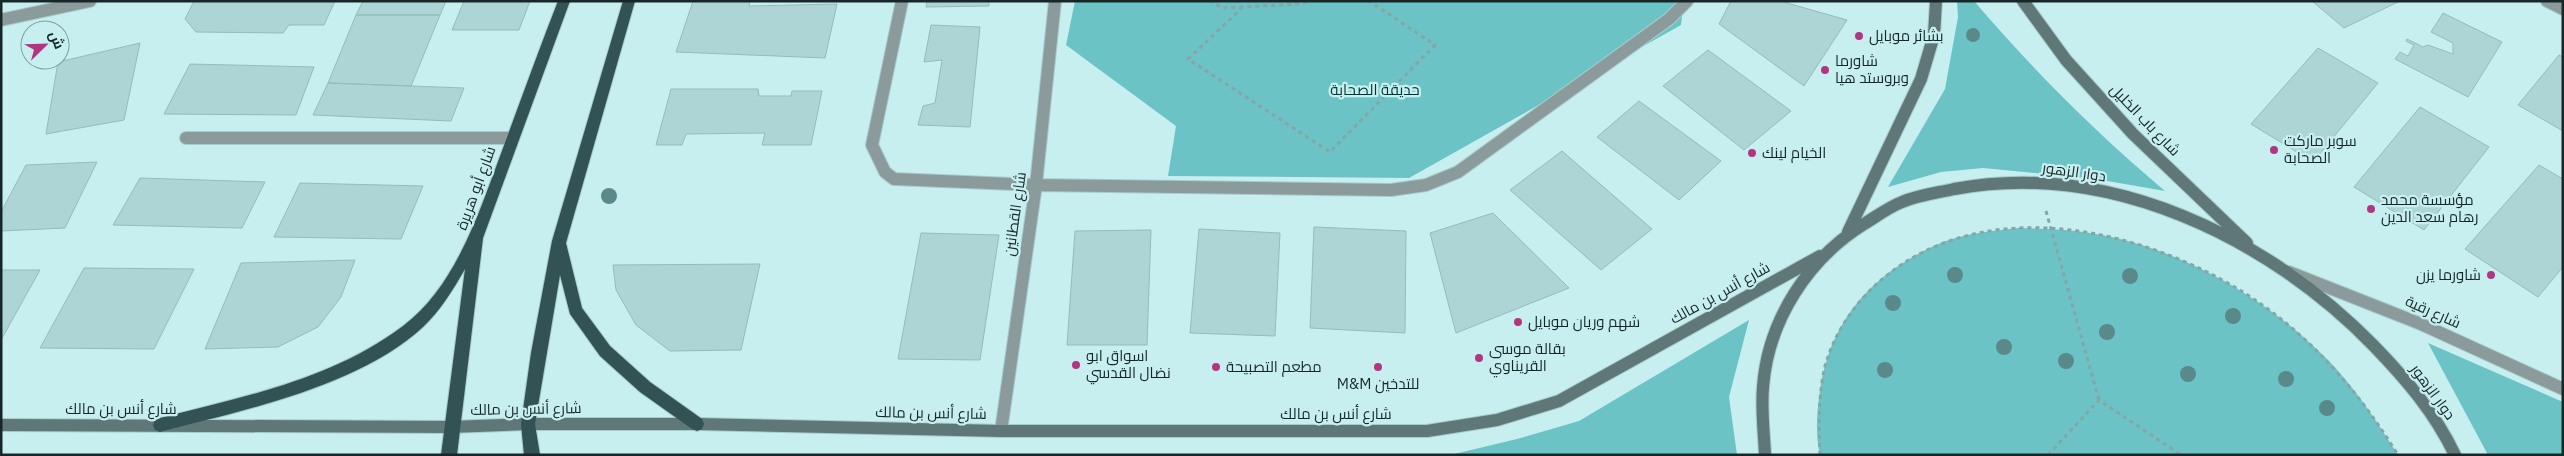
<svg xmlns="http://www.w3.org/2000/svg" width="2564" height="456" viewBox="0 0 2564 456" font-family="'IBM Plex Sans',Cairo,sans-serif">
<rect width="100%" height="100%" fill="#c7efef"/>
<!-- green -->
<path fill="#6cc3c5" d="M1075 1H1684L1681 25 1409 178 1168 176 1176 126 1066 45Z
M1957 1H1974C2033 70 2096 133 2165 191L2096 179 1983 168 1941 172 1888 187 1945 89 1958 17Z
M2018 228C2041 229 2066 229 2090 233 2176 246 2264 296 2325 357 2354 386 2376 420 2398 455H1820C1815 434 1817 411 1820 390 1830 320 1872 274 1936 245 1960 234 1991 231 2018 228Z
M1749 320 1729 397 1737 455H1450L1517 439 1579 421Z
M2428 343 2563 402V455H2488Z"/>
<!-- building -->
<path fill="#aed5d6" stroke="#95bbbc" d="M194 1H335L324 25H289L283 33 196 32 185 19Z
M363 1H446L440 15H356Z
M464 1H530L519 30H452Z
M693 1H750L749 6 837 4 825 58 676 52Z
M927 1H989V6L926 7Z
M1731 1H1780L1847 20 1804 86 1719 24Z
M2312 1H2400L2344 28Z
M2443 13 2502 42 2468 97 2395 59 2400 52 2408 56 2414 45 2406 41 2407 39 2423 47 2428 45 2453 54V43L2431 32Z
M356 15H440L411 86 328 83Z
M931 25 980 27 970 127 918 125 923 106 935 103 942 60 924 62Z
M140 43 124 120 46 134 58 62Z
M2318 48 2378 83 2313 162 2251 124Z
M1708 50 1791 111 1744 150 1663 86Z
M2559 55 2563 57V131L2518 105Z
M190 64 314 67 296 115 164 114Z
M328 83 411 86 464 88 451 121 313 115Z
M671 89H758L759 96H791L792 91H822L811 145H762L765 133 686 134 682 145H656Z
M1639 101 1721 161 1679 200 1597 137Z
M2420 107 2489 147 2424 230 2354 187Z
M1562 151 1652 229 1601 270 1510 190Z
M97 162 65 228 1 231V212L26 165Z
M2539 165 2563 179V267L2538 297 2465 249Z
M140 178 265 182 242 228 113 225Z
M300 183 423 186 401 239 274 237Z
M1493 213 1569 288 1456 333 1430 233Z
M1314 227 1406 231 1405 333 1310 328Z
M1199 229 1280 233 1275 336 1190 333Z
M1151 230 1147 345H1067L1075 231Z
M921 233 999 235 980 360 898 359Z
M355 260 341 297 318 327 278 347 205 349 241 263Z
M760 264 741 350 670 351 636 325 616 290 613 265Z
M84 268 194 269 154 349 40 348Z
M1 270H40L1 340Z"/>
<g fill="none" stroke-linecap="round" stroke-linejoin="round">
<defs>
<path id="minor" d="M902 1 872 145 885 172 894 179 1036 185 1391 190 1426 185 1458 172 1669 19 1687 1
M2547 1 2563 9
M1 20 90 1
M186 138H513
M2289 272 2421 324 2563 389
M1001 431 1036 185 1055 1"/>
<path id="secondary" d="M2023 1 2066 60 2133 134 2247 243
M1848 232 1921 79 1934 35 1936 1
M1 425 451 427 528 424H697L1001 431H1427L1497 420 1559 401 1820 256
M1765 455C1764 432 1761 410 1763 387 1768 320 1808 259 1864 224 1877 216 1889 207 1902 202 1919 195 1937 193 1954 189 2109 160 2268 237 2374 346 2406 379 2435 413 2455 455"/>
<path id="trunk" d="M558 1H570L483 238 457 455H441L465 269C453 290 440 311 423 327 358 387 243 410 160 432L155 430 153 425 155 420 160 418C243 397 333 379 403 326 459 284 482 203 506 140 523 94 540 47 558 1Z
M623 1H635L566 243 582 308 610 346 650 382 702 419 704 424 702 429 697 431 692 429 640 392 600 356 570 314 560 275 535 424 540 455H524L521 424 531 353 552 241Z"/>
</defs>
<!-- minor casing -->
<use href="#minor" stroke="#a7cbcb" stroke-width="14"/>
<!-- secondary casing -->
<use href="#secondary" stroke="#a7cbcb" stroke-width="14"/>
<!-- trunk casing -->
<use href="#trunk" stroke="#a7cbcb" stroke-width="2"/>
<!-- path -->
<path stroke="#86a5a5" stroke-width="3" stroke-dasharray="4 4" stroke-linecap="butt" d="M1209 1 1223 8 1297 4 1312 1
M1243 7 1188 59 1330 152 1435 45 1369 1
M2046 211 2099 400
M1820 455C1819 425 1818 396 1825 366 1834 334 1854 304 1879 282 1980 192 2138 227 2243 292 2308 333 2358 390 2398 455
M2048 455 2099 400 2181 455"/>
<!-- minor -->
<use href="#minor" stroke="#8b9b9b" stroke-width="12"/>
<!-- secondary -->
<use href="#secondary" stroke="#5f7777" stroke-width="12"/>
<!-- trunk -->
<use href="#trunk" fill="#325253" fill-rule="evenodd"/>
</g>
<!-- trees -->
<g fill="#5a898a">
<circle cx="1973" cy="35" r="7"/>
<circle cx="609" cy="196" r="8"/>
<circle cx="1955" cy="275" r="8"/>
<circle cx="2130" cy="276" r="8"/>
<circle cx="1893" cy="303" r="8"/>
<circle cx="2233" cy="316" r="8"/>
<circle cx="2107" cy="332" r="8"/>
<circle cx="2004" cy="347" r="8"/>
<circle cx="2066" cy="361" r="8"/>
<circle cx="1885" cy="370" r="8"/>
<circle cx="2188" cy="374" r="8"/>
<circle cx="2286" cy="379" r="8"/>
<circle cx="2327" cy="408" r="8"/>
</g>
<!-- markers -->
<g fill="#b33582" stroke="#c7efef" stroke-width="2">
<circle cx="1859" cy="36" r="5"/>
<circle cx="1825" cy="70" r="5"/>
<circle cx="2274" cy="150" r="5"/>
<circle cx="1752" cy="153" r="5"/>
<circle cx="2371" cy="209" r="5"/>
<circle cx="2491" cy="275" r="5"/>
<circle cx="1518" cy="322" r="5"/>
<circle cx="1479" cy="358" r="5"/>
<circle cx="1076" cy="365" r="5"/>
<circle cx="1216" cy="367" r="5"/>
<circle cx="1378" cy="367" r="5"/>
</g>
<g text-anchor="middle" stroke-width="4.5" stroke-linejoin="round" paint-order="stroke">
<!-- poi labels -->
<g font-size="15" fill="#172627" stroke="#c7efef" text-anchor="start">
<text x="1869" y="41">بشائر موبايل</text>
<text x="1835" y="66">شاورما<tspan x="1835" dy="17">وبروستد هيا</tspan></text>
<text x="2284" y="146">سوبر ماركت<tspan x="2284" dy="17">الصحابة</tspan></text>
<text x="1762" y="158">الخيام لينك</text>
<text x="2381" y="205">مؤسسة محمد<tspan x="2381" dy="17">رهام سعد الدين</tspan></text>
<text x="2481" y="280" text-anchor="end">شاورما يزن</text>
<text x="1528" y="327">شهم وريان موبايل</text>
<text x="1489" y="354">بقالة موسى<tspan x="1489" dy="17">القريناوي</tspan></text>
<text x="1086" y="361">اسواق ابو<tspan x="1086" dy="17">نضال القدسي</tspan></text>
<text x="1226" y="372">مطعم التصبيحة</text>
<text x="1378" y="389" text-anchor="middle">M&amp;M للتدخين</text>
</g>
<!-- park labels -->
<g font-size="15" fill="#003637" stroke="#c7efef">
<text x="1375" y="95">حديقة الصحابة</text>
</g>
<!-- street labels -->
<g font-size="15" fill="#172627" stroke="#c7efef">
<text transform="translate(2145 120) rotate(46)" y="5">شارع باب الخليل</text>
<text transform="translate(2074 172) rotate(8)" y="5">دوار الزهور</text>
<text transform="translate(476 188) rotate(-70)" y="5">شارع أبو هريرة</text>
<text transform="translate(1015 214) rotate(-82)" y="5">شارع القطانين</text>
<text transform="translate(1720 293) rotate(-29)" y="5">شارع أنس بن مالك</text>
<text transform="translate(2433 312) rotate(24)" y="5">شارع رقية</text>
<text transform="translate(2433 392) rotate(54)" y="5">دوار الزهور</text>
<text x="121" y="414">شارع أنس بن مالك</text>
<text transform="translate(526 409) rotate(-1)" y="5">شارع أنس بن مالك</text>
<text transform="translate(931 413) rotate(1)" y="5">شارع أنس بن مالك</text>
<text x="1336" y="419">شارع أنس بن مالك</text>
</g>
</g>
<!-- border -->
<rect width="2564" height="456" fill="none" stroke="#172627" stroke-width="5"/>
<!-- north arrow -->
<g transform="translate(45 45) rotate(67)"><circle r="24" fill="#c7efef" stroke="#819f9f"/>
<path d="M0-4L9 19L0 12L-9 19Z" fill="#b33582"/>
<text y="-8" font-size="14" font-weight="bold" text-anchor="middle" fill="#172627">ش</text>
</g>
</svg>
